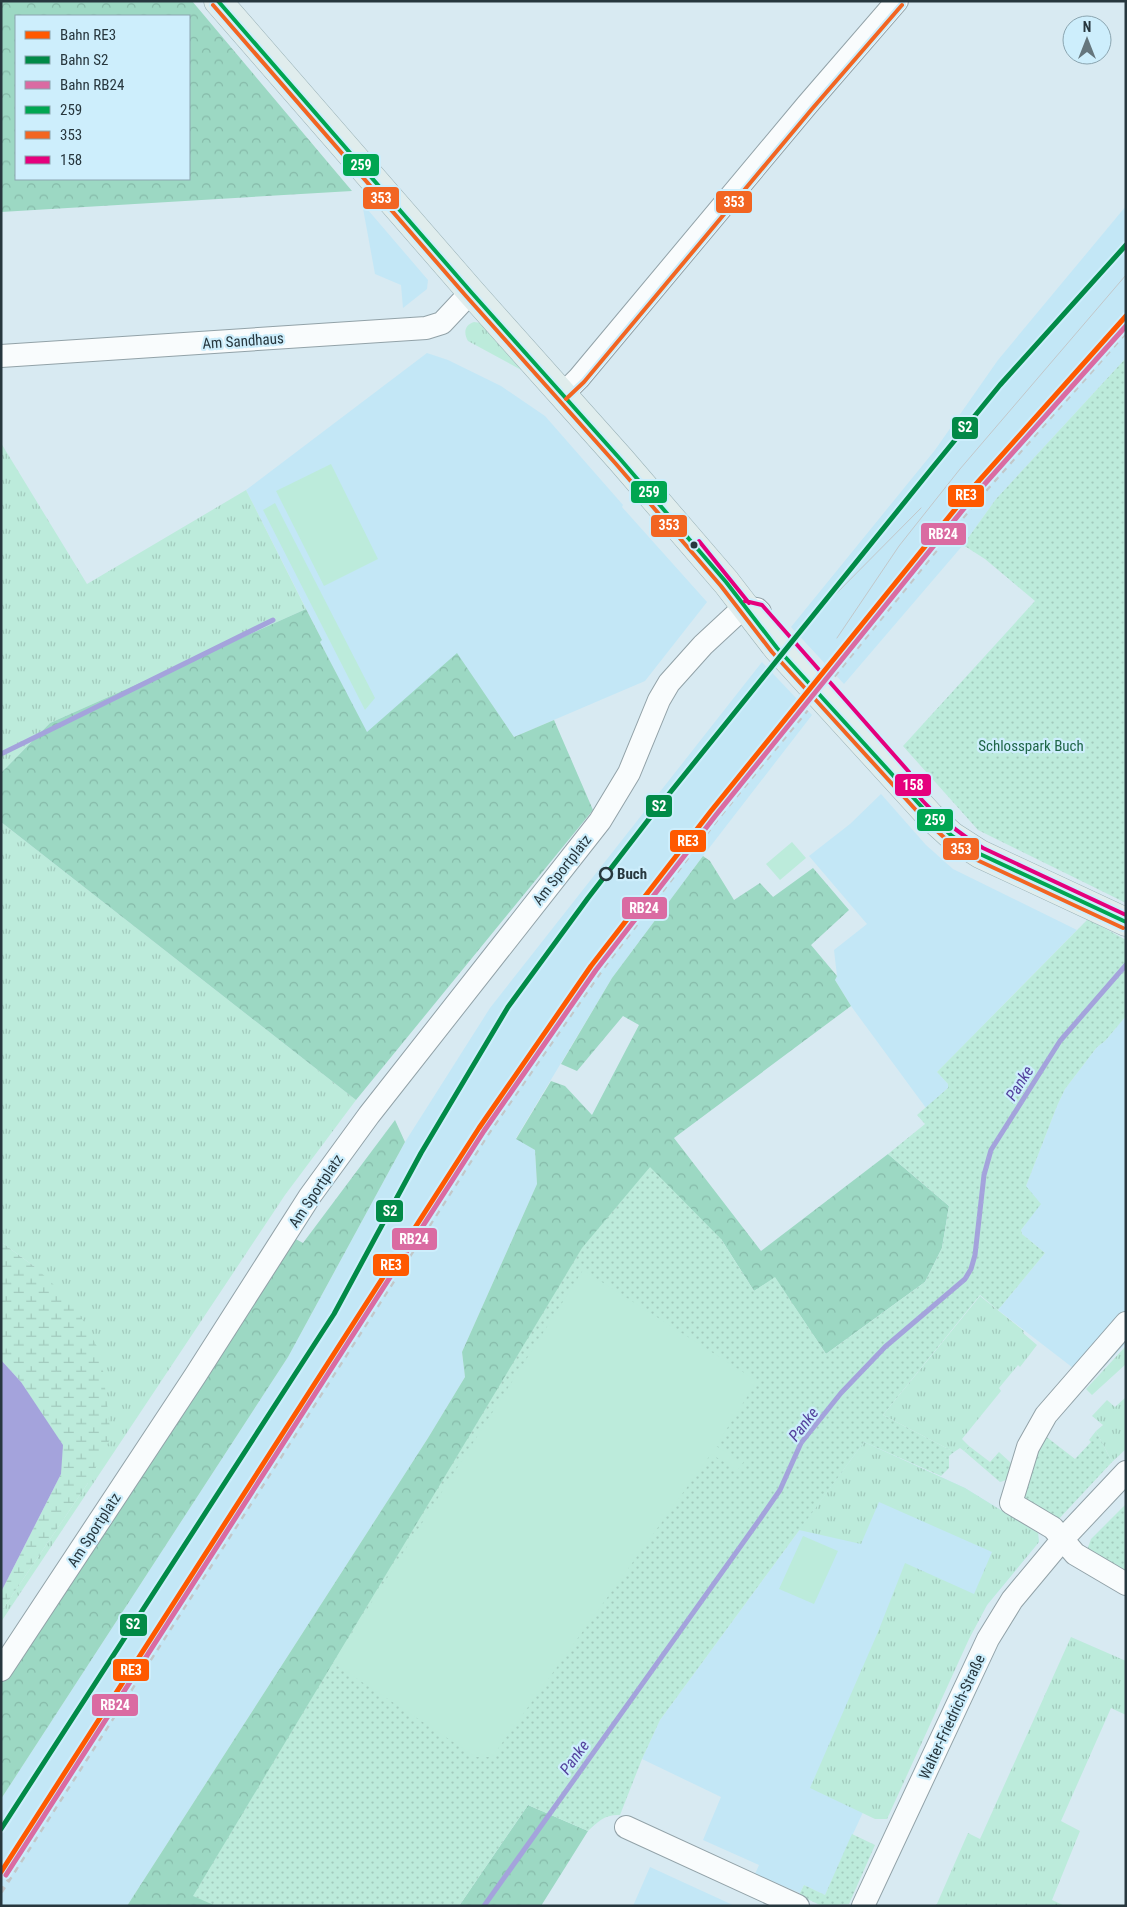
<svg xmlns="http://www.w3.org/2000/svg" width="1127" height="1907" viewBox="0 0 1127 1907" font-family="'Roboto Condensed',sans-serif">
<defs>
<pattern id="grass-tufts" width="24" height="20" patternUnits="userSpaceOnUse" patternTransform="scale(1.25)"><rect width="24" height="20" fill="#bcebdb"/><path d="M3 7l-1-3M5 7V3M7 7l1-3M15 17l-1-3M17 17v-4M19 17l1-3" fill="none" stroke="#a2cabd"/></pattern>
<pattern id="forest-crowns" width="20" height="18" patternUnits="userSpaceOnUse" patternTransform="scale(1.25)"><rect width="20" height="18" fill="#9cd8c3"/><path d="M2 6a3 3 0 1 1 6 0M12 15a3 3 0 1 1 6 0" fill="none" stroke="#86baa9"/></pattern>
<pattern id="wetland-marsh" width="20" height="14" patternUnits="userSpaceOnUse" patternTransform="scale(1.25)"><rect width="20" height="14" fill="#bcebdb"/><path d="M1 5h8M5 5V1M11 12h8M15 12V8" fill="none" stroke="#a2cabd"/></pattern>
<pattern id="park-dots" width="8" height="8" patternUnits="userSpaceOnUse" patternTransform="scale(1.25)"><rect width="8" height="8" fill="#bcebdb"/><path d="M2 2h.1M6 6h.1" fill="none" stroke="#a2cabd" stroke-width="1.8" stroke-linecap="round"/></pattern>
</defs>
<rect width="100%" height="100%" fill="#d8eaf2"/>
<!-- built -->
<path fill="#c3e7f6" d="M362 203 428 280 427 289 403 308 401 285 375 274Z
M1126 206V358L996 499 963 545 844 684 791 627 935 450 998 360Z
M427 353 448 360 501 386 545 416 623 505 622 507 707 602 645 681 514 737 457 654 367 733 320 642 322 640 246 490Z
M762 662 812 715 703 856 612 978 516 1138 535 1150 537 1184 462 1352 465 1377 428 1438 127 1906H1V1799L288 1357 405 1142 490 1008Z
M881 794 926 845 953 869 1077 930 937 1072 948 1084V1088L926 1108 851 1006 835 980 837 976 834 950 867 924 809 856 850 824Z
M1126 1016V1343L1090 1381 998 1310 1045 1253 1022 1234 1021 1230 1025 1225 1026 1186 1057 1106 1065 1089 1097 1047 1105 1041Z
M864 1442 965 1488 1038 1533 1039 1542 987 1605 950 1672 931 1664 825 1895 804 1885 800 1893 755 1874 759 1865 703 1840 721 1797 642 1759 660 1720Z
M650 1867 735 1906H633Z"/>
<!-- grass -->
<path fill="url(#grass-tufts)" d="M474 322 481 323 525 372 468 341C463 332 465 325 474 322Z
M1 443 87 584 246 490 306 609 50 723 1 773Z
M1 822 356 1100 285 1195 1 1622V1612L88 1483 35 1267 1 1242Z
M980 1296 1024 1331 1023 1333 1037 1345 1020 1367 1018 1365 999 1388 1001 1391 962 1439 969 1446 964 1451 960 1448 954 1452 883 1415Z
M1126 1346V1364L1092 1395 1086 1389Z
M1126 1397V1449L1112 1462 1096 1431 1103 1425 1092 1416 1107 1400 1115 1407Z
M864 1442 965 1488 1038 1533 1039 1542 987 1605 969 1639 887 1819H875L810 1788 878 1632 905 1563 974 1594 992 1552 879 1502 861 1544 799 1530Z
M1071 1637 1126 1661V1715L1111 1708 1061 1821 1080 1831 1052 1900 1065 1906H936L968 1833 980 1839Z"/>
<!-- forest -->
<path fill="url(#forest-crowns)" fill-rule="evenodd" d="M1 1H192L352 191 1 212ZM16 16H189V179H16Z
M306 609 322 640 320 642 367 732 457 653 514 737 554 720 593 810 356 1100 1 822V773L50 723Z
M703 856 710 861 734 900 760 883 773 897 813 868 849 910 811 945 837 976 835 980 851 1006 674 1138 761 1251 888 1154 949 1206 942 1248 925 1282 826 1354 775 1278 754 1291 721 1239 231 1906H127L428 1438 465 1377 462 1352 537 1184 535 1150 516 1139 551 1081 565 1086 592 1115 639 1025 623 1016 577 1071 561 1064 612 978Z
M395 1120 405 1142 288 1357 1 1799V1681L292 1237 303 1243Z
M528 1805 588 1831 541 1906H459Z"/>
<!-- wetland -->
<path fill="url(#wetland-marsh)" d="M1 1242 35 1267 74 1304 101 1354 111 1437 88 1483 1 1612V1592L61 1474 21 1382 1 1360Z"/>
<!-- park -->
<path fill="url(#park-dots)" d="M1126 358V903L978 830 903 746 1035 601 985 559 963 545 996 499Z
M1088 919 1126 940V1016L1105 1041 1097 1047 1065 1089 1057 1106 1026 1186 1041 1204 1021 1230 1022 1234 1045 1253 998 1310 980 1295 883 1415 954 1452 949 1456V1468L941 1476 864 1442 660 1720 642 1759 620 1815C606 1814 598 1821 588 1831L528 1805 459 1906H216L193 1896 582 1248 650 1167 721 1239 754 1291 775 1277 826 1354 925 1282 942 1248 949 1206 888 1154 925 1124 917 1115 948 1088V1084L937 1072Z
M1096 1431 1112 1462 1056 1522 1024 1499 1032 1459 1044 1435 1075 1459 1091 1442 1089 1440Z
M969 1446 990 1462 999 1452 1011 1463 1006 1480 1000 1482 964 1451Z
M1126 1504V1577L1086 1553 1091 1539Z
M852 1834 875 1845 849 1904 822 1906 799 1895 804 1885 825 1895Z"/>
<!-- pitch -->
<path fill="#bcebdb" d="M331 464 378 559 324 586 276 491Z
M275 503 375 698 365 710 263 510Z
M792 842 806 858 780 880 766 864Z
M583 1270 757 1381 716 1446 738 1460H745L736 1472 734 1468 711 1454 492 1757H476L333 1663Z
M803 1536 838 1551 814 1604 779 1589Z"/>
<!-- water -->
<path fill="#a4a3dc" d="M1 1360 21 1382 63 1445 61 1474 1 1592Z"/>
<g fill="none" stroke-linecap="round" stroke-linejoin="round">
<!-- stream -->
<path stroke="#a4a3dc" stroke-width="5" d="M1 754 273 620
M484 1906 760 1519 780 1490 801 1443 841 1393 885 1347 965 1279 971 1269 975 1255 984 1175 991 1150 1060 1041 1126 965"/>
<defs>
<path id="minor" d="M1 356 426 328 442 323 471 292
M562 395 579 378 807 105 897 1
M1126 1323 1046 1415 1028 1447 1011 1503 1053 1528 1075 1554 1126 1584
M1 1670 195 1376 310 1196 369 1115 600 821 629 773 659 700 669 683 703 645 744 607 757 609 760 612
M626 1827 798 1906
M863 1906 988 1639 1012 1600 1062 1540 1126 1472"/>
<path id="major" d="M218 1 471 292 621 460 726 582 777 648 930 816 952 836 980 854 1126 922"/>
</defs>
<!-- minor casing -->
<use href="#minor" stroke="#92a2a8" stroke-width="24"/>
<!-- major casing -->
<use href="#major" stroke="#9ab2b7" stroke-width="29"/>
<!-- minor -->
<use href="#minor" stroke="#f9fcfd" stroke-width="22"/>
<!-- major -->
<use href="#major" stroke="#e0eded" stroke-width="28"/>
<!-- tram -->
<path stroke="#c2c7c9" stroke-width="1" d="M817 613 921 508
M837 638 899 546 960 469 1126 275"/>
<!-- rail -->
<path stroke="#c2c7c9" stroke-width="4" stroke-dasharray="6 6" stroke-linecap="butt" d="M834 676 976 501 1126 332
M1 1892 489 1132 603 968 718 818 807 710"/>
<defs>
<path id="bus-1" d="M218 1 471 292 621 460 726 582 777 648 930 816 952 836 980 854 1126 922"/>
<path id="bus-2" d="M213 5 466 296 616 464 721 586 772 652 925 820 948 841 977 860 1123 928
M566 399 584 382 812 109 902 5"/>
<path id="bus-3" d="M699 541 749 603
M745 601 762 605 909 772C911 778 912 784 915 790 923 807 966 838 983 848L1126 915"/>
</defs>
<!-- bus-1 casing -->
<use href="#bus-1" stroke="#cdeefc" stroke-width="8"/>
<!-- bus-2 casing -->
<use href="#bus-2" stroke="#cdeefc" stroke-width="8"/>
<!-- bus-3 casing -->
<use href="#bus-3" stroke="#cdeefc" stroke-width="8"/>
<!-- bus-1 -->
<use href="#bus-1" stroke="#00a651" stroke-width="4"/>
<!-- bus-2 -->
<use href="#bus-2" stroke="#f26522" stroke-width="4"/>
<!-- bus-3 -->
<use href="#bus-3" stroke="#e5007d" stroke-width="4"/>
<defs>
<path id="rail-1" d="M1 1872 479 1128 591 966 711 811 969 492 1126 316"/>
<path id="rail-2" d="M1 1829 334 1314 421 1153 508 1007 588 898 652 815 933 467 1000 385 1126 245"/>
<path id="rail-3" d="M6 1875 484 1131 596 970 716 815 974 496 1126 326"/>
</defs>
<!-- rail-1 casing -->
<use href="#rail-1" stroke="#cdeefc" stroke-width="9"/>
<!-- rail-2 casing -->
<use href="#rail-2" stroke="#cdeefc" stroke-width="9"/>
<!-- rail-3 casing -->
<use href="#rail-3" stroke="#cdeefc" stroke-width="9"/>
<!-- rail-1 -->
<use href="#rail-1" stroke="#ff5900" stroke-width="5"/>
<!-- rail-2 -->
<use href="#rail-2" stroke="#018a47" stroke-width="5"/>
<!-- rail-3 -->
<use href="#rail-3" stroke="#da6ba2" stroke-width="5"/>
</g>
<!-- markers -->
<circle fill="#27373e" stroke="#cdeefc" stroke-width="2" cx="694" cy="545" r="4.5"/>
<circle fill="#cdeefc" stroke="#27373e" stroke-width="2.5" cx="606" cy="874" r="6"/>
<g text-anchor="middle" stroke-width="4.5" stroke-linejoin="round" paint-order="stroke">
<!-- street labels -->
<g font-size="15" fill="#27373e" stroke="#cdeefc">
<text transform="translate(243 341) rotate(-4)" y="5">Am Sandhaus</text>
<text transform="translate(562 870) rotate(-52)" y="5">Am Sportplatz</text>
<text transform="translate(316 1191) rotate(-56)" y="5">Am Sportplatz</text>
<text transform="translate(94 1530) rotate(-57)" y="5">Am Sportplatz</text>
<text transform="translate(952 1717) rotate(-65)" y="5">Walter-Friedrich-Straße</text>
</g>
<!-- park labels -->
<g font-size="15" fill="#1f6648" stroke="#cdeefc">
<text x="1031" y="751">Schlosspark Buch</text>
</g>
<!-- stop labels -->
<g font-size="15" font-weight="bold" fill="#27373e" stroke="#cdeefc" text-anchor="start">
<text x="617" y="879">Buch</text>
</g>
<!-- water labels -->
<g font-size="16" font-style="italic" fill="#54429e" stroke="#cdeefc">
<text transform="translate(1019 1083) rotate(-58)" y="6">Panke</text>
<text transform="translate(803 1424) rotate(-52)" y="6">Panke</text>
<text transform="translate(574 1757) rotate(-54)" y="6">Panke</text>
</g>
</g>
<g stroke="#cdeefc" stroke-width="2">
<rect x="342" y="153" width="38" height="24" rx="5" fill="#00a651"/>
<rect x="362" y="186" width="38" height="24" rx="5" fill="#f26522"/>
<rect x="715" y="190" width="38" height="24" rx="5" fill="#f26522"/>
<rect x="951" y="416" width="28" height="24" rx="5" fill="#018a47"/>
<rect x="630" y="480" width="38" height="24" rx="5" fill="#00a651"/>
<rect x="947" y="484" width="38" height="24" rx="5" fill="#ff5900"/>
<rect x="650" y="514" width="38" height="24" rx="5" fill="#f26522"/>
<rect x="920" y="522" width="47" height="24" rx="5" fill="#da6ba2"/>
<rect x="894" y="773" width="38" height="24" rx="5" fill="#e5007d"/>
<rect x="645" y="794" width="28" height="24" rx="5" fill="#018a47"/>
<rect x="916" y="808" width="38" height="24" rx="5" fill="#00a651"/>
<rect x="669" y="829" width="38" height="24" rx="5" fill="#ff5900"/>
<rect x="942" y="837" width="38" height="24" rx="5" fill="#f26522"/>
<rect x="621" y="896" width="47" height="24" rx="5" fill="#da6ba2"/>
<rect x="375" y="1199" width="29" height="24" rx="5" fill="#018a47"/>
<rect x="391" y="1227" width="47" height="24" rx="5" fill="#da6ba2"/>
<rect x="372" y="1253" width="38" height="24" rx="5" fill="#ff5900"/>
<rect x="119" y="1613" width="29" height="24" rx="5" fill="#018a47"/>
<rect x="112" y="1658" width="38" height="24" rx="5" fill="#ff5900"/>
<rect x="91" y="1693" width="48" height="24" rx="5" fill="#da6ba2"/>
</g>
<g font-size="14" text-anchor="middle" font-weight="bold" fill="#fff">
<text x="361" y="170">259</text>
<text x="381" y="203">353</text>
<text x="734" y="207">353</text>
<text x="965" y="432">S2</text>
<text x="649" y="497">259</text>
<text x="966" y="500">RE3</text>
<text x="669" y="530">353</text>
<text x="943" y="539">RB24</text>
<text x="913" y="790">158</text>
<text x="659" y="811">S2</text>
<text x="935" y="825">259</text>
<text x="688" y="846">RE3</text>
<text x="961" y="854">353</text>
<text x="644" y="913">RB24</text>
<text x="390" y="1216">S2</text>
<text x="414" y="1244">RB24</text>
<text x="391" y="1270">RE3</text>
<text x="133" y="1629">S2</text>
<text x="131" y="1675">RE3</text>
<text x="115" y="1710">RB24</text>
</g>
<!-- border -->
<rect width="1127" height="1907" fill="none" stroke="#27373e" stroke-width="5"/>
<!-- legend -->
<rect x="15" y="15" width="175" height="165" fill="#cdeefc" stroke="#8ba5b0"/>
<rect x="25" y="31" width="25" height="8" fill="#ff5900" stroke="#8ba5b0"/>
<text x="60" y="40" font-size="15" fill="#27373e">Bahn RE3</text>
<rect x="25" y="56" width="25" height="8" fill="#018a47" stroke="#8ba5b0"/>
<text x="60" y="65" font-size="15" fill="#27373e">Bahn S2</text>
<rect x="25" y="81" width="25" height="8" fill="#da6ba2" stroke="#8ba5b0"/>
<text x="60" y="90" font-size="15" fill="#27373e">Bahn RB24</text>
<rect x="25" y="106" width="25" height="8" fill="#00a651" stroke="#8ba5b0"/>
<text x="60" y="115" font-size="15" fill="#27373e">259</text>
<rect x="25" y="131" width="25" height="8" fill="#f26522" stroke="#8ba5b0"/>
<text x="60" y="140" font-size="15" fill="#27373e">353</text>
<rect x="25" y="156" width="25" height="8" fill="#e5007d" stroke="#8ba5b0"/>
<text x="60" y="165" font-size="15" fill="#27373e">158</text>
<!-- north arrow -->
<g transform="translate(1087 40)"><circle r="24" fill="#cdeefc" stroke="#8ba5b0"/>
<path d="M0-4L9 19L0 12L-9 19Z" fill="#65767d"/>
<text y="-8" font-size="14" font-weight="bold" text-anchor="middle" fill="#27373e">N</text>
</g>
</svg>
